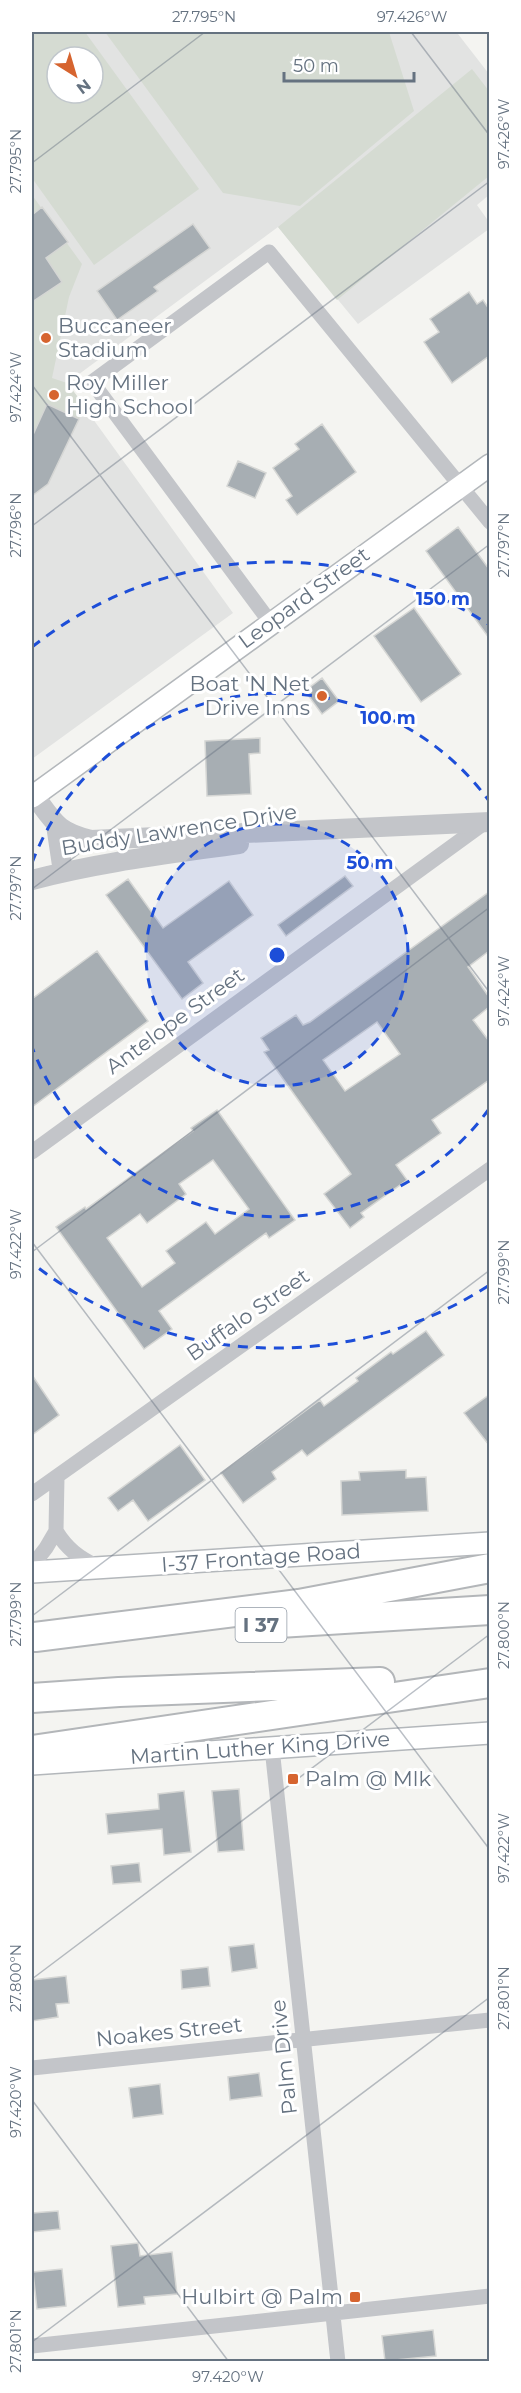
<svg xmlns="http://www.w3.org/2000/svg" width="521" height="2393" viewBox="0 0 521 2393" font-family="Montserrat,sans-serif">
<rect width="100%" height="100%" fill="#f4f4f1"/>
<!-- built -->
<path fill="#e2e3e2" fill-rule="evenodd" d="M32 32H463L458 34 489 74V195L477 205 489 222V229L358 324 278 227 67 383 233 613 32 759ZM57 57H93V93H57Z"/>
<!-- green -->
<path fill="#d5dbd2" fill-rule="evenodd" d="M32 32H85L199 189 94 265 32 178ZM57 57H93V93H57Z
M105 32H389L414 111 300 206 223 193Z
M472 69 489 91V176L337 300 278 227Z
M32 195 82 264 69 297 52 378 67 383 85 406 48 484 32 496Z"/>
<!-- building -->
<path fill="#a7aeb3" stroke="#d5d6d4" stroke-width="1.5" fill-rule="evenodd" d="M42 207 68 242 46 258 62 282 32 302V215Z
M193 224 210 248 154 287 158 291 117 320 97 291Z
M469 292 477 304 483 300 489 309V356L452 383 424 342 439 332 430 319Z
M47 404 79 419 48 484 32 496V437Z
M322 424 356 472 297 515 286 500 292 496 273 468 299 449 295 444Z
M238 461 266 473 255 498 227 486Z
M458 527 489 569V638L426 551Z
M414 608 461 674 421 702 374 636Z
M322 678 339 701 322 714 305 691Z
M260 738V753L249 754 251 794 207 796 205 741Z
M345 876 353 886 286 936 278 925Z
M128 879 163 928 229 881 253 915 188 962 203 983 182 999 106 895Z
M489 892V951L468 967 489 997V1007L473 1020 489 1041V1080L432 1120 441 1133 396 1165 407 1180 361 1213 364 1217 350 1228 324 1194 351 1174 264 1052 269 1050 261 1038 296 1015 303 1025 310 1022ZM377 1022 400 1054 345 1091 323 1060Z
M97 951 148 1021 32 1107V999Z
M217 1110 295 1220 269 1238 266 1233 159 1311 172 1329 144 1349 56 1227 85 1207 86 1209 193 1131 191 1128ZM213 1160 249 1209 215 1234 206 1222 166 1251 175 1263 142 1287 107 1238 140 1214 147 1223 186 1194 179 1184Z
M426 1331 444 1355 307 1456 302 1450 272 1472 276 1479 243 1503 221 1473 320 1400 324 1406 358 1381 356 1378 391 1352 393 1354Z
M32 1375 59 1415 32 1435Z
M489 1395V1445L464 1413Z
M180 1445 205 1480 148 1521 133 1500 118 1511 108 1498Z
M406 1470V1478L426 1477 428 1511 342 1515 341 1481 360 1480 359 1472Z
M239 1789 244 1850 218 1852 212 1791Z
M184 1791 191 1852 164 1855 162 1829 108 1834 106 1814 159 1809 158 1794Z
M139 1863 141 1882 113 1884 111 1866Z
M254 1944 257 1968 232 1972 229 1947Z
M208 1967 210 1986 182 1989 181 1970Z
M66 1976 69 2003 56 2004 58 2017 32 2021V1980Z
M259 2073 262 2096 230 2100 228 2077Z
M160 2084 163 2114 133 2118 129 2088Z
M58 2211 60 2229 32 2232V2213Z
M138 2243 140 2256 172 2252 177 2294 144 2297 145 2304 118 2307 111 2246Z
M62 2269 66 2306 37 2309 33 2272Z
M433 2330 436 2356 385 2361 382 2336Z"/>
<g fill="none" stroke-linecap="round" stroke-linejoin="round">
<defs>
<path id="secondary" d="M32 797 490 465
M32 1572 490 1543
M32 1764 490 1733"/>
<path id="motorway" d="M279 1623 490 1610
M35 1637 299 1604 490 1568
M32 1698 119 1692 380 1682
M32 1750 490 1683"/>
</defs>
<!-- secondary casing -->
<use href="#secondary" stroke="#b3b7bb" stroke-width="24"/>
<!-- motorway casing -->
<use href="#motorway" stroke="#b3b6b9" stroke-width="32"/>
<!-- minor -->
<path stroke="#c3c5c9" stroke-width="15" d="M270 622 92 382 269 252 490 522
M32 1152 487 821
M32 1494 490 1169
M56 1531C67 1549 79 1558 98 1567
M32 1566 46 1548 56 1531 57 1477
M272 1748 338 2362
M32 2068 490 2020
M32 2346 490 2296"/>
<!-- tertiary -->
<path stroke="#c3c5c9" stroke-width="20" d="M34 795C54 822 57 832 91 840L490 822
M56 825 63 872
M32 880C99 862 170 854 239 844"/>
<!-- secondary -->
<use href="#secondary" stroke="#fff" stroke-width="21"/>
<!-- motorway -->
<use href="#motorway" stroke="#fff" stroke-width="28"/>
</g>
<!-- ticks -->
<path fill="none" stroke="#657280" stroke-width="1.5" stroke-opacity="0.45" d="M411 32 490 136M32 163 205 32M32 385 490 993M32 526 490 181M32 889 490 544M32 1242 490 1850M32 1252 490 907M32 1616 490 1270M32 1979 490 1634M32 2100 229 2362M32 2342 490 1997M488 2362 490 2360"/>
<!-- distance rings -->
<circle cx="277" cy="955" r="131" fill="#1d4ed8" fill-opacity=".12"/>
<g fill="none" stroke="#1d4ed8" stroke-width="3" stroke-dasharray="10 8">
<circle cx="277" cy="955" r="131"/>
<path d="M489 1109A262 262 0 0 1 32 1047M32 863A262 262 0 0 1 489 801"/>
<path d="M488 1286A393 393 0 0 1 32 1263M32 647A393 393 0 0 1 488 624"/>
</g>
<!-- markers -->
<g fill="#d6642f" stroke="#fff" stroke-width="2">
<circle cx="46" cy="338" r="6"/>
<circle cx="54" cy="395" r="6"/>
<circle cx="322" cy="696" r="6"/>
<rect x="287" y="1773" width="12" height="12" rx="3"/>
<rect x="349" y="2291" width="12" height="12" rx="3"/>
</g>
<g text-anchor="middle" stroke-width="6" stroke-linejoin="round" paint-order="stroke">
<!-- shield labels -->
<rect fill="#fff" stroke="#939ca6" stroke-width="1.5" x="235.5" y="1608" width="51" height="34" rx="4.5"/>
<g font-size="20" font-weight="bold" fill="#657280">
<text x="261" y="1632">I 37</text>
</g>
<!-- poi labels -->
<g font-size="21" fill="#657280" stroke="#fff" text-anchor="start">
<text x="58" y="333">Buccaneer<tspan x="58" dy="24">Stadium</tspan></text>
<text x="66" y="390">Roy Miller<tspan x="66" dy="24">High School</tspan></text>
<text x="310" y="691" text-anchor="end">Boat 'N Net<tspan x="310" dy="24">Drive Inns</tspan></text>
<text x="305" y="1786">Palm @ Mlk</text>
<text x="343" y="2304" text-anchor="end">Hulbirt @ Palm</text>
</g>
<!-- street labels -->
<g font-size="21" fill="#657280" stroke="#fff">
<text transform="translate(304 598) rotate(-36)" y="7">Leopard Street</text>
<text transform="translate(179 830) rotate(-9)" y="7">Buddy Lawrence Drive</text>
<text transform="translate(175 1021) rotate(-36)" y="7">Antelope Street</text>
<text transform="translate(248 1315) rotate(-35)" y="7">Buffalo Street</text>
<text transform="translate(261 1558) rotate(-4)" y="7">I-37 Frontage Road</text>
<text transform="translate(260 1748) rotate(-4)" y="7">Martin Luther King Drive</text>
<text transform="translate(169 2032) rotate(-6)" y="7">Noakes Street</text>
<text transform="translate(284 2057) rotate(-96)" y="7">Palm Drive</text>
</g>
</g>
<circle cx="277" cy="955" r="9" fill="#1d4ed8" stroke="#fff" stroke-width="3"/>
<g font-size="18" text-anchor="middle" font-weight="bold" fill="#1d4ed8" stroke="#fff" stroke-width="6" stroke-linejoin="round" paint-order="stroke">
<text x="443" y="605">150 m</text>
<text x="388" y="724">100 m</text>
<text x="370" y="869">50 m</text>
</g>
<!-- border -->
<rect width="521" height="2393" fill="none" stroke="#ffffff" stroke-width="66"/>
<!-- north arrow -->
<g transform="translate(75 75) rotate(143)"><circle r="28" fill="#ffffff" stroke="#c1c7cc" stroke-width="1.5"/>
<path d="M0-4.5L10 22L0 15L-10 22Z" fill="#d6642f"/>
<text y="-9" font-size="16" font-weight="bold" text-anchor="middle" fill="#657280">N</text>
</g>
<!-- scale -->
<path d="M284 72v9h130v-9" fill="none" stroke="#657280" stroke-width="3"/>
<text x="293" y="72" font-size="18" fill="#657280" stroke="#ffffff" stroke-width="4.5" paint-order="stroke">50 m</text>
<rect x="33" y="33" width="455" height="2327" fill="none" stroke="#657280" stroke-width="2"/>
<g font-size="15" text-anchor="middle" fill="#657280">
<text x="204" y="22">27.795°N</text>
<text x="412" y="22">97.426°W</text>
<text transform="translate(504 134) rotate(-90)" y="5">97.426°W</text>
<text transform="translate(16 161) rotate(-90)" y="5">27.795°N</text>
<text transform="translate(16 387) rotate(-90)" y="5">97.424°W</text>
<text transform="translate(16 525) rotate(-90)" y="5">27.796°N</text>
<text transform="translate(504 545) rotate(-90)" y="5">27.797°N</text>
<text transform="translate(16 888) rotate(-90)" y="5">27.797°N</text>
<text transform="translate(504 991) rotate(-90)" y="5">97.424°W</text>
<text transform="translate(16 1244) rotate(-90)" y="5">97.422°W</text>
<text transform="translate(504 1272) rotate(-90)" y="5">27.799°N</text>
<text transform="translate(16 1614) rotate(-90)" y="5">27.799°N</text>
<text transform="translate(504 1635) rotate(-90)" y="5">27.800°N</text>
<text transform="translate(504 1848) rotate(-90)" y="5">97.422°W</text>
<text transform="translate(16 1978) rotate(-90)" y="5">27.800°N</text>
<text transform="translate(504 1998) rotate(-90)" y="5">27.801°N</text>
<text transform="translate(16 2102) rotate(-90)" y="5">97.420°W</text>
<text transform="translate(16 2341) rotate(-90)" y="5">27.801°N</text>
<text x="228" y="2382">97.420°W</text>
</g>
</svg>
